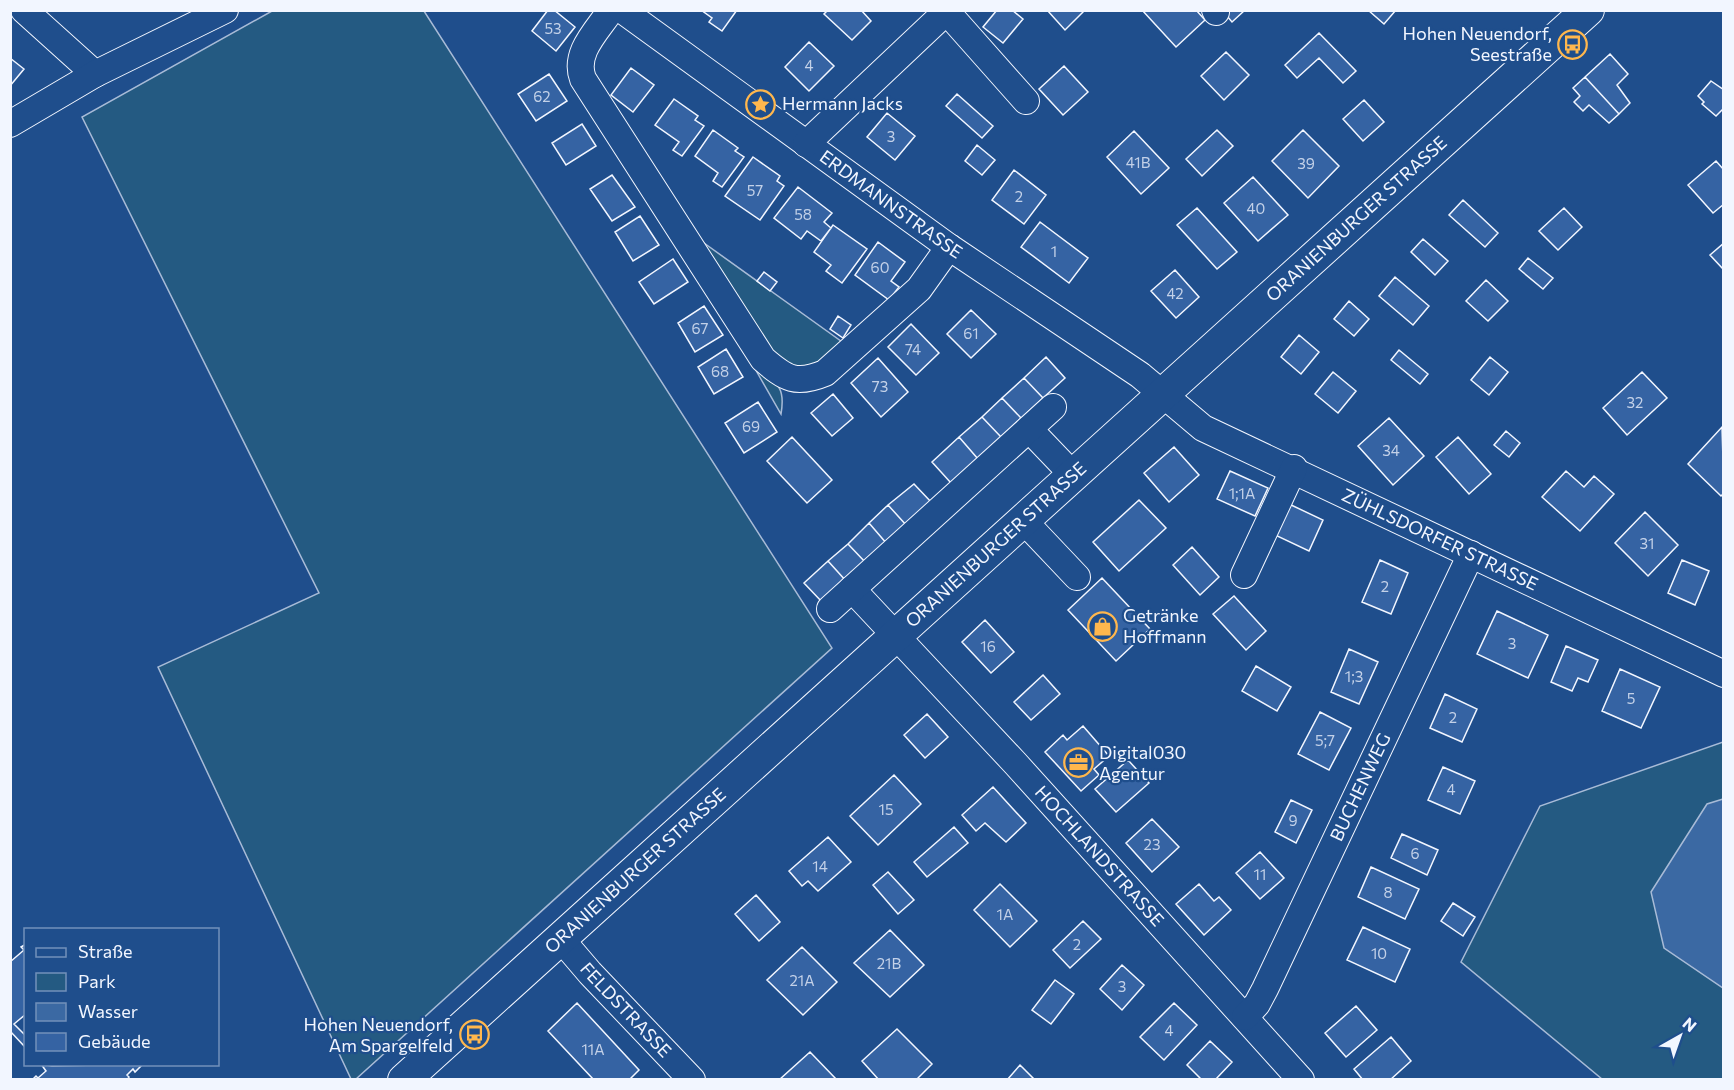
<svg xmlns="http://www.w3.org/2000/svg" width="1734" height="1090" viewBox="0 0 1734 1090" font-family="Commissioner,sans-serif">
<rect width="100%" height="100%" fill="#1f4e8c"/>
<!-- green -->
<path fill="#245a82" stroke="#a8bbd7" stroke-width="1.5" d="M272 11H424L832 648 356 1079H351L158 667 319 593 82 117Z
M690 233 845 344 825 360 799 370 770 354Z
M754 367C776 383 786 385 781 414Z
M1723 742V1079H1602L1461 962 1540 806Z"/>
<!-- water -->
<path fill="#3b69a3" stroke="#a8bbd7" stroke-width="1.5" d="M1723 799H1724L1723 988 1664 948 1651 892 1707 804Z"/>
<!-- building -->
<path fill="#3563a3" stroke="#f2f6ff" stroke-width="1.5" d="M548 10H554L575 27 556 51 532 31Z
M701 10H737L722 31 709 22 712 18Z
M828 10H861L871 21 852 40 824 14Z
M997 10H1012L1023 19 1003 43 983 27Z
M1047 10H1085L1065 30Z
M1142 10H1196L1205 20 1176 47Z
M1222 10H1245L1232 22Z
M1368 10H1396L1384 24Z
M1319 33 1356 71 1343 83 1319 58 1297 78 1285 65Z
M809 42 834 66 809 91 785 67Z
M1226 52 1249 75 1224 100 1201 76Z
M1610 54 1628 74 1617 85 1630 103 1619 114 1585 77Z
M10 58 24 69 10 86Z
M1064 66 1088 92 1063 115 1039 89Z
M631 68 654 85 633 112 611 95Z
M549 74 567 101 536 121 518 94Z
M1585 77 1619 114 1609 123 1589 105 1583 111 1574 102 1580 96 1573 88Z
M1711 81 1724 90V108L1716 116 1702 104 1704 102 1698 96Z
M957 94 993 126 982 138 946 106Z
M674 99 698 116 695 120 704 126 682 156 673 150 679 142 655 125Z
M1364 100 1384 122 1363 141 1343 119Z
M887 113 915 136 895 160 867 137Z
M582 124 596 146 566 165 552 143Z
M713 130 738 148 735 151 744 157 722 187 713 181 718 173 695 156Z
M1217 130 1233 146 1202 176 1186 159Z
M1303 130 1339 166 1308 198 1272 161Z
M1134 131 1169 168 1141 194 1107 157Z
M977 145 995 160 982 175 965 161Z
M753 157 780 176 777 181 784 186 760 220 725 196Z
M1716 161 1724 170V204L1713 213 1688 185Z
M1014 170 1046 195 1024 224 992 200Z
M612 175 635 207 612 221 590 189Z
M1253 177 1288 215 1258 241 1224 203Z
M798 187 832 213 824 222 831 228 821 241 807 231 801 239 774 218Z
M1463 200 1498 233 1485 247 1449 215Z
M1197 208 1237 252 1217 269 1177 225Z
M1564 208 1582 227 1558 250 1539 231Z
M640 216 659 245 633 261 615 232Z
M1040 222 1088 258 1069 283 1021 247Z
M833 225 867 249 842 283 826 271 831 265 814 252Z
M1423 239 1448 261 1435 275 1411 252Z
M878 242 905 262 891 281 899 287 889 300 855 275Z
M1724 243V270L1710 255Z
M1528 258 1553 278 1543 289 1519 269Z
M673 259 688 282 654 304 639 282Z
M1175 270 1199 297 1176 318 1151 291Z
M764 272 777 282 770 291 757 281Z
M1395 277 1429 306 1413 325 1379 296Z
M1486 280 1508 301 1488 321 1466 301Z
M1349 301 1369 319 1354 336 1334 319Z
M704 306 723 335 695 352 678 323Z
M971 310 996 334 971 358 947 334Z
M838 316 851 325 843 338 830 329Z
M911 324 939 353 916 375 888 347Z
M1299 335 1319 352 1301 374 1281 357Z
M726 349 743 377 714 394 698 367Z
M1399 350 1428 374 1420 384 1391 360Z
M1046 357 1065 378 1043 398 1024 378Z
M1490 357 1508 372 1489 395 1471 380Z
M878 358 908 392 881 417 851 383Z
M1333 372 1356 391 1338 413 1315 394Z
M1642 372 1667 398 1627 435 1603 408Z
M1024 378 1043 398 1021 418 1002 398Z
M833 394 853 418 832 436 811 413Z
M1002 398 1021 418 1001 437 982 417Z
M758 402 777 432 744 453 725 423Z
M982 417 1001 437 978 459 959 437Z
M1389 418 1424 456 1393 485 1358 446Z
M1722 427 1724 493 1721 496 1688 464Z
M1506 431 1520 443 1509 457 1494 445Z
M792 437 832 480 807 503 767 461Z
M959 437 978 459 951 483 932 462Z
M1458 437 1491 474 1469 494 1436 457Z
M1174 447 1199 475 1169 502 1144 473Z
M1230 471 1268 488 1255 516 1217 499Z
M1566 471 1584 487 1594 476 1614 494 1580 531 1542 497Z
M914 484 932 503 907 526 888 505Z
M1139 500 1166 528 1119 571 1093 542Z
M1289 504 1323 520 1309 551 1275 535Z
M888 505 907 526 887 544 869 523Z
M1645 512 1678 545 1648 576 1615 543Z
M869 523 887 544 866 563 848 544Z
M848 544 866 563 846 581 828 561Z
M1192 547 1219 577 1200 595 1173 565Z
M1380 560 1408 573 1391 614 1362 602Z
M1682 560 1709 571 1695 605 1668 593Z
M828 561 846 581 822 602 804 583Z
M1102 578 1150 629 1116 661 1068 610Z
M1234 596 1266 631 1246 650 1213 614Z
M1497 611 1548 635 1528 678 1477 654Z
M985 620 1014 652 991 673 962 642Z
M1566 646 1598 660 1588 682 1578 678 1572 691 1551 682Z
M1349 649 1378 662 1359 704 1331 692Z
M1256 666 1291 687 1277 711 1242 691Z
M1620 669 1660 687 1641 728 1602 711Z
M1043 675 1060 694 1031 720 1014 702Z
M1445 694 1477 709 1462 742 1430 728Z
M1320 712 1351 728 1329 770 1298 754Z
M927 714 948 737 925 758 904 735Z
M1083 726 1109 756 1094 769 1099 775 1081 791 1045 752 1063 735 1067 740Z
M1128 760 1149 783 1116 812 1095 789Z
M1443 767 1475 781 1460 814 1428 800Z
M894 775 921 804 878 845 850 816Z
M993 787 1026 823 1006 842 985 823 976 831 962 815Z
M1291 800 1312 810 1296 843 1275 832Z
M1152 819 1179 847 1152 872 1126 843Z
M954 827 968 843 927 877 914 862Z
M1402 834 1438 850 1427 875 1391 858Z
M828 837 851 862 818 891 808 881 802 886 789 871Z
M1260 852 1284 878 1260 899 1236 873Z
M1371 867 1419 889 1405 919 1358 897Z
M888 872 914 900 898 914 873 885Z
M1000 884 1037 921 1010 947 974 910Z
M1199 884 1214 901 1219 897 1231 910 1204 935 1176 904Z
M756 895 780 922 759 941 735 914Z
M1453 903 1475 917 1463 936 1441 921Z
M1083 921 1101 939 1070 968 1053 950Z
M1363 927 1410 949 1395 982 1347 960Z
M890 930 924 965 890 997 854 963Z
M26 944V1014L14 1024 26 1036V1048L10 1031V962L24 950 21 947Z
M802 947 837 982 803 1015 767 980Z
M1122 965 1144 985 1122 1010 1100 989Z
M1055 980 1074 994 1051 1024 1032 1010Z
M577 1003 639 1070 629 1080H594L548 1031Z
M1174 1003 1197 1025 1164 1060 1140 1037Z
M1356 1006 1377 1030 1346 1057 1325 1033Z
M897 1029 932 1064 916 1080H879L862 1061Z
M1391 1037 1411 1061 1390 1080H1363L1354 1069Z
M1210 1041 1232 1062 1215 1080H1202L1187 1065Z
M810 1052 837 1080H779Z
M41 1064 52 1066 143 1064 135 1072 133 1069 127 1075 129 1077 127 1080H32L36 1076 38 1078 46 1071Z
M1020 1065 1035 1080H1007Z"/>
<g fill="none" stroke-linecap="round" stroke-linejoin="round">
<defs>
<g id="minor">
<path d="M24 10 95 74"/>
<path d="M611 10C597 31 573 53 583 79L763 359C786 379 796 385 825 373L919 289 949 247"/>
<path id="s1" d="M622 10 949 247 1140 375 1203 428 1724 674"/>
<path d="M1215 10 1216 12"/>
<path d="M947 12 1026 101"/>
<path d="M10 124 95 74 225 10"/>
<path d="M806 144 948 10"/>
<path d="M1029 429 1074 476"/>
<path d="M1024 521 1077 577"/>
<path d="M1244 575 1294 468"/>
<path id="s2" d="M852 589 1015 763 1301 1080"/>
<path d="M830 609 1053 407"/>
<path id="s3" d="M561 939 590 973 692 1080"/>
<path id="s4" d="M1245 1017 1257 1004 1265 989 1471 554"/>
</g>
<g id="major">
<path id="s5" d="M404 1080 1588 10"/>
</g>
</defs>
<!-- minor casing -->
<use href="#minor" stroke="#f2f6ff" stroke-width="28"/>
<!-- major casing -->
<use href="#major" stroke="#f2f6ff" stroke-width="34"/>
<!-- minor -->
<use href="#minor" stroke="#1f4e8c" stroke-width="26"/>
<!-- major -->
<use href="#major" stroke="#1f4e8c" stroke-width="32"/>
</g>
<!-- icons -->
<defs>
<symbol id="bus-ring" viewBox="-11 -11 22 22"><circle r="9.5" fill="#1f4e8c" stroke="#ffb74d" stroke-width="1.5"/><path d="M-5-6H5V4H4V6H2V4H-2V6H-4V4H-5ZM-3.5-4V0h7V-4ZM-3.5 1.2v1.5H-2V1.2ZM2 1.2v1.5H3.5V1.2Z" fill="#ffb74d"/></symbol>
<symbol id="sight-ring" viewBox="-11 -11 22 22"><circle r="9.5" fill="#1f4e8c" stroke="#ffb74d" stroke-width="1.5"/><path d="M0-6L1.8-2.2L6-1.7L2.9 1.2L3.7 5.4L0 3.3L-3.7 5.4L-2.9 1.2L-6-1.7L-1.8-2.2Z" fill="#ffb74d"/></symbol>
<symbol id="shop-ring" viewBox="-11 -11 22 22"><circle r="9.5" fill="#1f4e8c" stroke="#ffb74d" stroke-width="1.5"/><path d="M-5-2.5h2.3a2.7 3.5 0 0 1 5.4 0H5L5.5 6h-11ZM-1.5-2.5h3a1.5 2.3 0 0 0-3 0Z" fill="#ffb74d"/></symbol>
<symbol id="office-ring" viewBox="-11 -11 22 22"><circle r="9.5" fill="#1f4e8c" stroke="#ffb74d" stroke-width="1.5"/><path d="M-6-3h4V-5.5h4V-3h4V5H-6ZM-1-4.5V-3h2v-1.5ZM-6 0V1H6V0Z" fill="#ffb74d"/></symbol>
</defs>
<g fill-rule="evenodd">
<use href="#bus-ring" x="1556" y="28" width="33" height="33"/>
<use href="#sight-ring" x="744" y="88" width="33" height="33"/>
<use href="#shop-ring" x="1086" y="610" width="33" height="33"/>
<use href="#office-ring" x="1062" y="746" width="33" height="33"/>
<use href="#bus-ring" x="458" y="1018" width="33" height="33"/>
</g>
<g text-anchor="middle" stroke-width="4.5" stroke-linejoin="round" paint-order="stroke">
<!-- number labels -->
<g font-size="15" fill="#c3d1e8">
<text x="553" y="34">53</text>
<text x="809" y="71">4</text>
<text x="542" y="102">62</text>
<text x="891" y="142">3</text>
<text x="1138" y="168">41B</text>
<text x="1306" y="169">39</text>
<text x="755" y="196">57</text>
<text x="1019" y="202">2</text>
<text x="1256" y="214">40</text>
<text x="803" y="220">58</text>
<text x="1054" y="257">1</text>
<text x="880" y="273">60</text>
<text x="1175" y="299">42</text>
<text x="700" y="334">67</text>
<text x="971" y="339">61</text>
<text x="913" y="355">74</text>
<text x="720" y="377">68</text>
<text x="880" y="392">73</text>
<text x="1635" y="408">32</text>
<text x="751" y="432">69</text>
<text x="1391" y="456">34</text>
<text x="1242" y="499">1;1A</text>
<text x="1647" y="549">31</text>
<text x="1385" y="592">2</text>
<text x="1512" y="649">3</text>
<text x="988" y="652">16</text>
<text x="1354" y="682">1;3</text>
<text x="1631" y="704">5</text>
<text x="1453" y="723">2</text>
<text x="1325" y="746">5;7</text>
<text x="1451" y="795">4</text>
<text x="886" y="815">15</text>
<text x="1293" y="826">9</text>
<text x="1152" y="850">23</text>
<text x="1415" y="859">6</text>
<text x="820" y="872">14</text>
<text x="1260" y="880">11</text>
<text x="1388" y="898">8</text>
<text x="1005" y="920">1A</text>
<text x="1077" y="950">2</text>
<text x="1379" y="959">10</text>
<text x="889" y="969">21B</text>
<text x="802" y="986">21A</text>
<text x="1122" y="992">3</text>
<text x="1169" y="1036">4</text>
<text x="593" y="1055">11A</text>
</g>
<!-- poi labels -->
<g font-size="18" fill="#f2f6ff" stroke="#1f4e8c" text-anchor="start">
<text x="1552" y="40" text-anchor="end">Hohen Neuendorf,<tspan x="1552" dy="21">Seestraße</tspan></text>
<text x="782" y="110">Hermann Jacks</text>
<text x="1123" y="622">Getränke<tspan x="1123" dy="21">Hoffmann</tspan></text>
<text x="1099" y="759">Digital030<tspan x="1099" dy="21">Agentur</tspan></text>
<text x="453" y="1031" text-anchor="end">Hohen Neuendorf,<tspan x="453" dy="21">Am Spargelfeld</tspan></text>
</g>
<!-- street labels -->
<g font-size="18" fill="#f2f6ff" stroke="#1f4e8c">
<text dy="6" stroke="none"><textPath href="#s1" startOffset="332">ERDMANNSTRASSE</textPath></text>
<text dy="6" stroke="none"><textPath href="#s5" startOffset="1284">ORANIENBURGER STRASSE</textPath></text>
<text dy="6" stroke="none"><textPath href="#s1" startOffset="978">ZÜHLSDORFER STRASSE</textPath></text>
<text dy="6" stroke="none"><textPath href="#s5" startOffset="798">ORANIENBURGER STRASSE</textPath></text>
<text dy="6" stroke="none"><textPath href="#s4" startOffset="258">BUCHENWEG</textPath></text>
<text dy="6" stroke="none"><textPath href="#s2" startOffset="364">HOCHLANDSTRASSE</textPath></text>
<text dy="6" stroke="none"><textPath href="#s5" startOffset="312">ORANIENBURGER STRASSE</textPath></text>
<text dy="6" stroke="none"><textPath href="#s3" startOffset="96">FELDSTRASSE</textPath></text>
</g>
</g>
<!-- border -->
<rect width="1734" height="1090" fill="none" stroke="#f2f6ff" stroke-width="24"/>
<!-- legend -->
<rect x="24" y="928" width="195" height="138" fill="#1f4e8c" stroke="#7391ba" stroke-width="1.5"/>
<rect x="36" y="948" width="30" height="9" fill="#1f4e8c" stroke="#7391ba" stroke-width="1.5"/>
<text x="78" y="958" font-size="18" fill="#f2f6ff">Straße</text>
<rect x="36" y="973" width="30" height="18" fill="#245a82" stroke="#7391ba" stroke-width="1.5"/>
<text x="78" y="988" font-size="18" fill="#f2f6ff">Park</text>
<rect x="36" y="1003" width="30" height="18" fill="#3b69a3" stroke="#7391ba" stroke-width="1.5"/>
<text x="78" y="1018" font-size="18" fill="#f2f6ff">Wasser</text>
<rect x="36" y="1033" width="30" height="18" fill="#3563a3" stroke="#7391ba" stroke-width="1.5"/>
<text x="78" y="1048" font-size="18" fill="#f2f6ff">Gebäude</text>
<!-- north arrow -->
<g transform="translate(1680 1036) rotate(40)" stroke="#1f4e8c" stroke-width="4.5" paint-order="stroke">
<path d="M0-4.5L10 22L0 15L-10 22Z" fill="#f2f6ff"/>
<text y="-9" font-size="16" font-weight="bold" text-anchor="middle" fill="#f2f6ff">N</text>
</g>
</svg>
